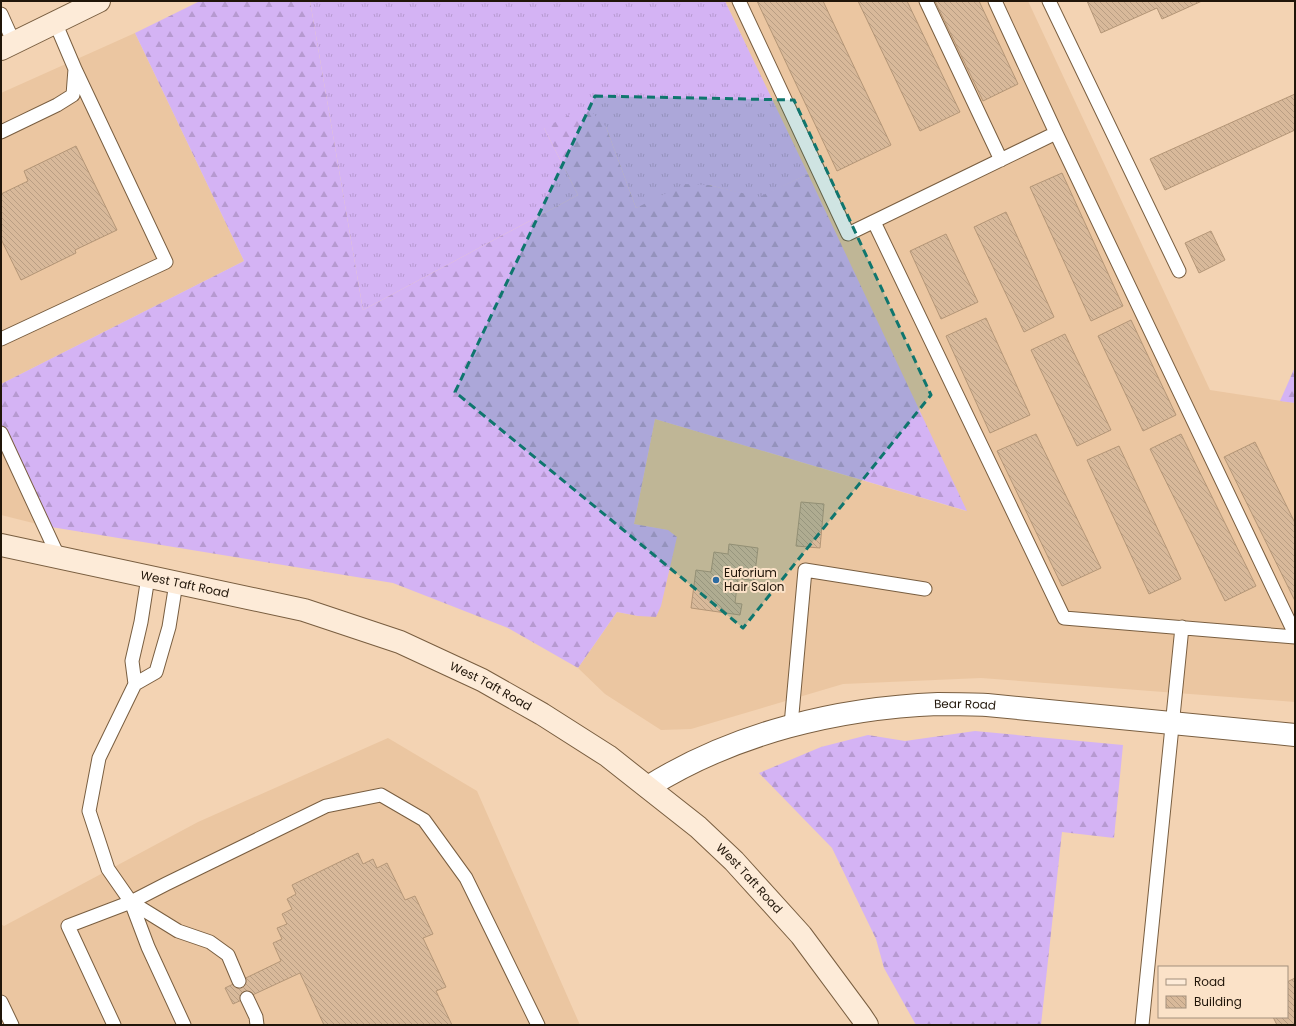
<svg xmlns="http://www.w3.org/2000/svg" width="1296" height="1026" viewBox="0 0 1296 1026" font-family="Poppins,sans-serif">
<defs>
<pattern id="grass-tufts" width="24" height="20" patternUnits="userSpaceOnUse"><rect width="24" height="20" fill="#d4b3f4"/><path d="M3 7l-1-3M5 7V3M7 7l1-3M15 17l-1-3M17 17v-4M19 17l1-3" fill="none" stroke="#b699d0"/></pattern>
<pattern id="forest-firs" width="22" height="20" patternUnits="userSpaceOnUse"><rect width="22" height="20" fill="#d4b3f4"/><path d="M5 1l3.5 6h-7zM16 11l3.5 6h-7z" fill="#b699d0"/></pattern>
<pattern id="building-back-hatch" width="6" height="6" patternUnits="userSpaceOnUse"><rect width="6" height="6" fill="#d8b99a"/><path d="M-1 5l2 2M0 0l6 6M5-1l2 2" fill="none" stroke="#b99e83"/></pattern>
</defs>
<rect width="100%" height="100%" fill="#f3d3b3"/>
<!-- built -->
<path fill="#ebc6a1" d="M725 1H1028L1210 390 1295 403V702L981 678 843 684 691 729 661 730 605 694 578 668 617 612 638 616 667 530 634 524 655 419 966 511Z
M135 33 244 261 1 384V93Z
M1 433 45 526 1 515Z
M388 738 477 791 580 1025H1V924L4 926 198 822Z"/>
<!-- grass -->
<path fill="url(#grass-tufts)" d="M310 1H725L808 174 759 198 709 185 651 202 636 208 606 127 544 128 578 195 363 310Z"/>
<!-- forest -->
<path fill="url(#forest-firs)" d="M200 1H310L363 310 578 195 544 128 586 106 606 127 636 208 685 184 709 185 759 197 808 174 967 511 655 419 634 524 668 530 677 537 661 606 656 617 638 616 617 612 578 668 508 628 393 583 45 526 1 433V384L244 261 135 33Z
M1295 367V403L1280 401Z
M975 731 1123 745 1114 838 1062 832 1041 1025H916L884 968 876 939 832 848 759 773 821 747 868 735 905 741Z"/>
<!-- building -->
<path fill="url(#building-back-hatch)" stroke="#b49677" d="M757 1H823L891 145 837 171Z
M858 1H907L960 112 920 131Z
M935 1H979L1018 84 983 101Z
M1087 1H1202L1162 19 1157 8 1101 33Z
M1295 94V130L1165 190 1150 159Z
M76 146 117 230 75 250 76 253 21 280 1 239V194L28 181 24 171Z
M1062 173 1123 306 1091 321 1030 187Z
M1006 212 1054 317 1024 332 974 227Z
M1211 231 1225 260 1199 273 1185 243Z
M946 234 978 302 941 319 910 251Z
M986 318 1030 415 990 433 946 336Z
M1131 320 1176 415 1143 431 1098 336Z
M1065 334 1111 430 1077 446 1031 350Z
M1036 434 1101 568 1062 586 997 451Z
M1181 434 1256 586 1225 601 1150 449Z
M1255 442 1295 523V601L1224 457Z
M1119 446 1181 579 1149 594 1087 460Z
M801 502 824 504 820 548 796 546Z
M729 544 758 548 754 581 738 578 735 603 742 604 740 615 691 608 696 570 711 572 714 552 728 554Z
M358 853 363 864 373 859 377 868 387 863 405 900 415 896 433 934 423 938 446 987 436 991 452 1025H324L300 973 233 1004 225 988 281 961 273 943 282 939 277 928 287 924 282 914 292 909 287 899 296 894 292 885Z
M1295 978V1025H1277L1273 1017H1287V982Z"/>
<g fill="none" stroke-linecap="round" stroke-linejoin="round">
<defs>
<path id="service" d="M739 1 848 234 1056 133 995 1
M926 1 1001 160
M1049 1 1179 271
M1 14 14 43
M1 132 57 105 73 95 75 69 55 22
M1056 133 1295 634
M874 222 1064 618 1295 637
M1 339 166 262 75 69
M1 433 59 558
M148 577 141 622 132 661 135 684 99 758 89 811 108 869 131 902 166 884 326 806 381 795 424 820 466 878 538 1025
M135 684 156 672 169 627 176 583
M791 725 805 570 925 589
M131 902 178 931 210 942 228 955 239 981
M131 902 148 947 184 1025
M247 998 256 1017 257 1025
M1 1002 12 1025
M114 1025 68 926 131 902
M1142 1025 1182 627"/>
<g id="tertiary">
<path id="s1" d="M648 787C734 733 838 708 938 704 954 704 971 704 987 705L1295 735"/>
</g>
<g id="secondary">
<path d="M1 49 99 1"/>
<path id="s2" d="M1 545 304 610 400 642 482 680 542 714 608 756 698 827 734 861 801 935 861 1016 867 1025"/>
</g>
</defs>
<!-- service casing -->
<use href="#service" stroke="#795e40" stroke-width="15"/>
<!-- tertiary casing -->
<use href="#tertiary" stroke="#795e40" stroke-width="24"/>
<!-- secondary casing -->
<use href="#secondary" stroke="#795e40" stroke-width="24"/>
<!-- service -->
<use href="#service" stroke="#fff" stroke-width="13"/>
<!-- tertiary -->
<use href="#tertiary" stroke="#fff" stroke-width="22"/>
<!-- secondary -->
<use href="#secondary" stroke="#fdebd8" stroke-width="22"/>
</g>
<!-- marked area -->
<path fill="#0f766e" fill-opacity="0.2" stroke="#0f766e" stroke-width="3" stroke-dasharray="8 5" stroke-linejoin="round" d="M595 96 794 100 931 395 743 628 455 392Z"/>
<!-- markers -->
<circle fill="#2c6ca2" stroke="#fbe2c8" stroke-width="1.5" cx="716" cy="580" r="4"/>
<g text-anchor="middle" stroke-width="4" stroke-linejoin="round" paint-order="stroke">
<!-- poi labels -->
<g font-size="12" fill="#201509" stroke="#fbe2c8" text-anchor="start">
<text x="724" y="577">Euforium<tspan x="724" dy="14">Hair Salon</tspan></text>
</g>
<!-- street labels -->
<g font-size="12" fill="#201509" stroke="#fbe2c8">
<text dy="4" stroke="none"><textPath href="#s2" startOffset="188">West Taft Road</textPath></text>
<text dy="4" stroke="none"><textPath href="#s2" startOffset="512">West Taft Road</textPath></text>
<text dy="4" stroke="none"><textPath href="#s1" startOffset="332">Bear Road</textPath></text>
<text dy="4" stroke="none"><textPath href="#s2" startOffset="836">West Taft Road</textPath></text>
</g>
</g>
<!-- border -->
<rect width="1296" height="1026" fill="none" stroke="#201509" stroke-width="4"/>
<!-- legend -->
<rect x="1158" y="966" width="130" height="52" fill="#fbe2c8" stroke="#a3907c"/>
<rect x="1166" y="979" width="20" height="6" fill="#fdebd8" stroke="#a3907c"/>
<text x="1194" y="986" font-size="12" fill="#201509">Road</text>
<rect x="1166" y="996" width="20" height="12" fill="url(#building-back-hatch)" stroke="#a3907c"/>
<text x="1194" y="1006" font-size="12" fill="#201509">Building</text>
</svg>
